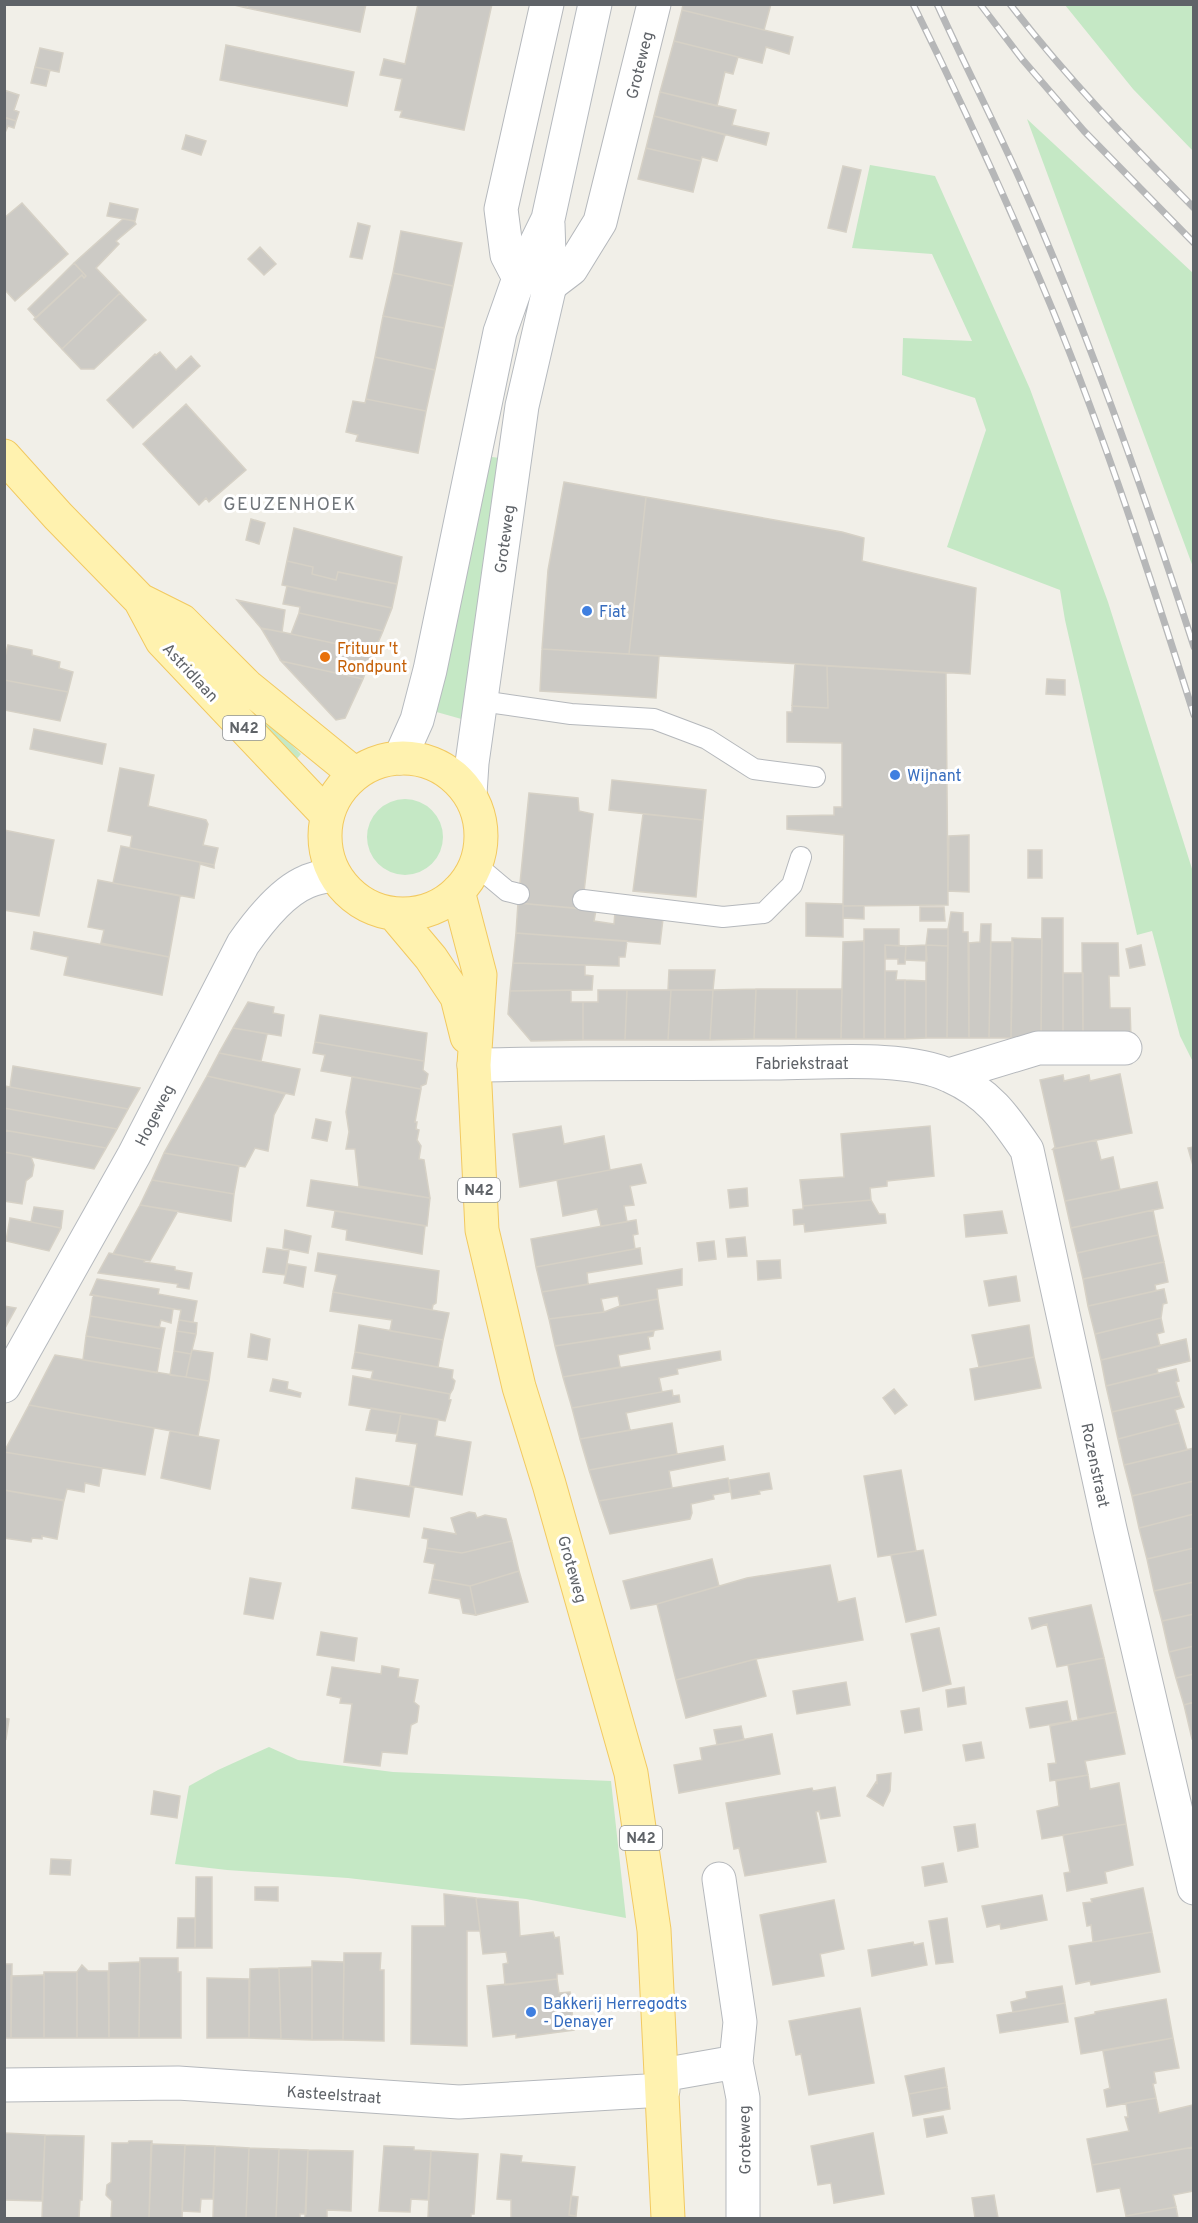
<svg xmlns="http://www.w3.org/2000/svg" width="1198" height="2223" viewBox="0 0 1198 2223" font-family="Overpass,sans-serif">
<rect width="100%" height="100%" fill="#f1efe8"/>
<!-- green -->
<path fill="#c5e8c5" d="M1065 5H1193V151L1133 89Z
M1027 119 1193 273V567Z
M870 165 935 176 1030 389 1108 602 1193 872V1062L1180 1036 1152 931 1137 935 1065 620 1060 590 947 547 986 430 975 398 902 375 903 338 972 341 932 254 852 248Z
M492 457 500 458 465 720 433 711 485 460Z
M195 648 301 754 294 762Z
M367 837a38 38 0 1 1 76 0a38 38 0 1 1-76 0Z
M269 1747 298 1760 393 1772 611 1781 626 1918 526 1899 348 1878 227 1870 175 1864 189 1786 218 1770Z"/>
<!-- building -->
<path fill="#cccac5" stroke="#d6d1c6" stroke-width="1.5" d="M230 4H248L247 8Z
M248 4H366L360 32 247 8Z
M418 4H492L464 130 400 117 402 111 395 110 402 79 380 75 384 59 405 64Z
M683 4H771L764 30 682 10Z
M682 10 793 37 789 54 766 47 762 63 674 41Z
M674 41 738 57 733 74 725 72 717 106 660 92Z
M226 45 354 72 347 106 220 80Z
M40 48 63 53 59 72 35 67Z
M35 67 50 70 46 86 31 83Z
M4 90 19 95 14 110 19 112 16 121 4 117Z
M660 92 736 110 732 125 769 133 766 145 654 116Z
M654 116 725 135 717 161 702 157 701 161 646 148Z
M4 117 16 121 14 128 8 126 4 135Z
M186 135 206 141 201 155 182 149Z
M646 148 701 161 693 192 638 179Z
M843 166 861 170 846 232 828 228Z
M22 203 68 254 15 301 4 289V218Z
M110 203 138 209 135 221 107 216Z
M123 219 134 221 136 224 116 241 119 244 96 268 120 293 62 349 34 319 82 275 84 278 86 276 74 263Z
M358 223 370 226 362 259 350 257Z
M401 231 462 243 453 286 393 273Z
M260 247 276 264 264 275 248 259Z
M74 263 86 276 84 278 82 275 36 318 28 309Z
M393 273 453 286 444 328 383 316Z
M120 293 146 320 94 369H81L62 349Z
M383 316 444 328 435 370 375 357Z
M160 352 176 370 191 356 200 366 133 428 107 400 155 354 156 355Z
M375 357 435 370 426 411 366 399Z
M366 399 426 411 418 453 356 441 358 435 346 432 353 401 365 403Z
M186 404 246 470 209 502 206 498 199 505 143 444Z
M564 482 646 497 629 654 542 649 548 570Z
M646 497 842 532 864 538 862 561 976 588 970 674 629 654Z
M251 519 265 523 259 544 246 540Z
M294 528 402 557 397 584 338 572 336 580 312 574 313 567 287 561Z
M287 561 313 567 312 574 336 580 338 572 397 584 392 608 282 585Z
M287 586 307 591 392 608 383 631 299 613 300 607 283 604Z
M237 600 285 610 282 632 261 628Z
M299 613 383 631 374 652 291 634Z
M261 628 282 632 374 652 363 679 281 661Z
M8 645 32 650V655L60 662 59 668 73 672 68 692 4 680V660Z
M542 649 659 656 656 698 540 691Z
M281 661 363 679 345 718 336 720Z
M795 664 827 666 828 708 792 706Z
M827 666 946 673 948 905 843 906 844 835 787 829V816L834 815V807H842V743L787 742V712H792V706L828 708Z
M1047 679 1065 680V695L1046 694Z
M4 680 68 692 60 721 4 710Z
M34 729 106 744 102 764 30 749Z
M120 768 154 775 148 806 206 820 208 824 203 845 218 848 214 865 130 848 132 836 108 831Z
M612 780 706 790 703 820 609 810Z
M529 793 578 798 579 811 593 814 582 909 518 903Z
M643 814 703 820 696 897 633 891Z
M4 830 54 840 39 916 4 910Z
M969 835V892L948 891 949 836Z
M121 846 214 865V868L200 864 194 898 113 883Z
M1028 850H1042V878H1028Z
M98 880 180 896 169 957 101 943 104 930 88 927Z
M518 903 596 910 594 921 614 924 615 912 663 919 660 944 516 933Z
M806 903 843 904V937L806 936Z
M843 906H864V919L843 918Z
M920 907H944L945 921H920Z
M951 912 963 913V932H968L969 1038H947L948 929Z
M1042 918H1063V1038H1041Z
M981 924H991L989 1038H969V943L980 942Z
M864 929H899V946L885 945V1039H864Z
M928 929H948V946L926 945Z
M34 932 169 957 162 995 64 975 68 957 31 949Z
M516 933 627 941 625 957H619V966L513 963Z
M1012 938 1042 939 1041 1038H1011Z
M864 941V1039H841L843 942Z
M991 942H1013L1011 1038H989Z
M1082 943H1118L1119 976H1109L1110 1008H1130L1131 1038H1083Z
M885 945 906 946 905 964H898V959H886Z
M926 945 948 946 947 1038H926Z
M926 945 927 961 905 960 906 946Z
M1141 945 1145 965 1130 968 1126 949Z
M513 963 585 965V975L593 976 592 990 510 991Z
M669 970H715L713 990H668Z
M885 971H897L896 980H905V1039H885Z
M1063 973H1083V1038H1063Z
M905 980 926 981V1038L905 1039Z
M756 989 754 1039 710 1040 713 990Z
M756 989H797L796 1039H754Z
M797 989H842L841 1039H796Z
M571 990V1002H583V1040L531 1041 508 1014 510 991Z
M598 990H627L625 1040H583V1002H598Z
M627 990H671L668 1040H625Z
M671 990H713L710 1040H668Z
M248 1002 274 1007 273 1013 284 1015 281 1036 233 1028Z
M320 1015 427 1033 424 1061 315 1042Z
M233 1028 267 1034 261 1061 219 1053Z
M315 1042 424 1061 423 1070 428 1074 426 1084 421 1086V1089L321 1071 325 1055 313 1053Z
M219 1053 300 1069 294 1095 207 1076Z
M13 1066 140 1088 128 1109 10 1087Z
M1120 1074 1132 1133 1053 1149 1055 1147 1040 1080 1063 1075 1064 1081 1089 1075 1090 1081Z
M207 1076 285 1094 274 1115 268 1151 255 1148 245 1167 164 1153Z
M352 1077 421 1089 415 1122H417L416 1129 419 1130 417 1140 421 1146 419 1159 424 1160 430 1198 359 1186 355 1149H346L349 1132 346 1112Z
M5 1086 10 1087 128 1109 117 1129 4 1108Z
M4 1108 117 1129 106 1148 4 1130Z
M316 1119 331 1122 327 1141 312 1138Z
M561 1126 564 1144 604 1136 610 1170 520 1187 513 1134Z
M930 1126 934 1176 887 1181V1186L870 1188 871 1200 803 1206 800 1180 844 1177 841 1134Z
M4 1130 106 1148 94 1169 4 1152Z
M1096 1140 1101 1160 1113 1157 1120 1190 1065 1201 1053 1149Z
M1194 1147V1169L1188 1148Z
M4 1152 31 1157 34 1165 32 1176 26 1181 22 1204 4 1201Z
M164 1153 239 1166 234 1194 152 1180Z
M641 1164 646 1183 630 1186 634 1205 624 1206 627 1222 601 1226 597 1209 563 1216 557 1180Z
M152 1180 234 1194 231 1221 140 1205Z
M311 1180 430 1198 427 1226 307 1206Z
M1157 1182 1163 1208 1071 1228 1065 1201Z
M747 1188 748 1206 730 1208 728 1190Z
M871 1200 879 1214H885L886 1223 805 1232 804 1224 794 1225 793 1210 803 1209V1206Z
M140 1205 178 1211 150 1261 113 1254Z
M34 1207 63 1211 61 1228 31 1222Z
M1153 1210 1158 1235 1077 1253 1071 1228Z
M335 1211 425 1226 422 1254 346 1240 347 1230 332 1227Z
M1002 1211 1007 1233 966 1237 964 1215Z
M10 1218 31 1222 61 1228 49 1251 6 1241Z
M636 1220 638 1234 633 1235 635 1249 536 1267 531 1239Z
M285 1230 311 1236 308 1253 283 1248Z
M1158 1235 1164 1262 1083 1279 1077 1253Z
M745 1237 747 1256 728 1257 726 1239Z
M714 1241 716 1259 699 1261 697 1243Z
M267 1248 289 1251 285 1275 263 1272Z
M640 1248 642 1264 587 1273 588 1284 542 1292 536 1267Z
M109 1253 145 1260 144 1262 175 1267V1270L192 1273 189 1289 177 1287 178 1284 98 1273Z
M318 1253 439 1271 436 1303 433 1305 432 1310 333 1292 337 1275 315 1271Z
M780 1260 781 1278 758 1280 757 1261Z
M1164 1262 1168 1282 1155 1285 1156 1291 1088 1306 1083 1279Z
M288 1264 306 1267 303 1287 284 1283Z
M682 1269V1285L657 1289 658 1299 620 1306 618 1296 601 1299 604 1312 549 1319 542 1292Z
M1016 1276 1020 1301 989 1306 984 1281Z
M97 1279 159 1289 158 1294 197 1301 193 1322 179 1320 181 1310 90 1295Z
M1164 1289 1167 1303 1163 1304 1161 1318 1095 1334 1088 1306Z
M333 1292 449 1313 443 1340 390 1331 392 1320 330 1311Z
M93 1295 173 1309 171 1323 161 1320 159 1328 90 1316Z
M658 1299 663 1329 555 1346 549 1319 604 1312 620 1306Z
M4 1306 16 1308 4 1330Z
M90 1316 165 1328 161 1349 86 1336Z
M1161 1318 1164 1332 1157 1334 1160 1346 1101 1360 1095 1334Z
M179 1320 197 1323 196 1334 177 1331Z
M359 1325 443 1340 438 1367 355 1352Z
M1029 1325 1034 1357 979 1367 972 1335Z
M177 1331 196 1334 191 1354 174 1351Z
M654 1331 653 1336 648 1337 650 1349 618 1355 620 1367 563 1377 555 1346Z
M251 1334 270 1339 267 1360 248 1357Z
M86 1336 161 1349 157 1373 83 1360Z
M1186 1339 1190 1361 1157 1369 1158 1373 1106 1386 1101 1360Z
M192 1350 213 1353 209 1381 186 1377Z
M174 1351 191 1354 186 1377 170 1375Z
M720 1351 721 1360 677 1369 678 1374 659 1378 662 1392 572 1408 563 1377Z
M355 1352 453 1370 452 1378 455 1381 453 1389 450 1394 371 1379 373 1371 352 1368Z
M55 1355 209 1381 198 1436 29 1405Z
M1034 1357 1041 1388 975 1400 970 1369Z
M1176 1369 1179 1381 1176 1382 1180 1396 1112 1412 1106 1386Z
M353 1376 450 1394 449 1399 451 1400 445 1421 349 1405Z
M273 1379 288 1382 287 1389 301 1393 300 1397 270 1391Z
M894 1389 907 1405 895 1414 883 1398Z
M672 1390 673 1396 679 1395 680 1402 626 1413 630 1430 580 1439 572 1408Z
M1180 1396 1184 1407 1175 1410 1179 1423 1118 1439 1112 1412Z
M29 1405 154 1428 145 1475 4 1452Z
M371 1408 401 1413 397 1434 366 1430Z
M401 1413 438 1419 435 1436 471 1442 462 1495 410 1486 417 1444 396 1441Z
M672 1423 677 1454 589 1470 580 1439Z
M1179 1423 1187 1450 1124 1465 1118 1439Z
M170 1431 219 1440 210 1489 161 1478Z
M723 1446 725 1460 669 1471 672 1488 599 1501 589 1470Z
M1194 1448V1481L1132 1496 1124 1465Z
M4 1452 102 1468 99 1486 85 1483 84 1492 67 1489 64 1501 4 1490Z
M901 1470 916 1551 878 1557 864 1476Z
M769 1473 772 1489 759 1491 760 1494 732 1499 729 1480Z
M356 1478 414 1487 409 1517 352 1508Z
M728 1478 730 1492 713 1495 714 1499 691 1504 692 1513 690 1519 610 1534 599 1501Z
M1194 1481V1514L1139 1528 1132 1496Z
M4 1490 64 1500 57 1539 42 1536V1539L32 1538 31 1542 4 1538Z
M469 1512 475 1513 477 1518 485 1515 506 1519 512 1541 462 1553 427 1548 428 1539 422 1538 424 1528 456 1534 451 1518Z
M1194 1514V1548L1147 1559 1139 1528Z
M512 1541 519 1571 470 1586 432 1579 435 1564 424 1562 427 1548 462 1553Z
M1194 1548V1582L1154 1591 1147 1559Z
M923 1550 936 1615 906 1622 891 1555Z
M712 1559 719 1586 657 1604 631 1609 623 1581Z
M830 1565 838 1602 855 1598 863 1640 756 1659 676 1680 657 1604 747 1578Z
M519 1571 528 1602 476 1615 470 1586Z
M250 1578 281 1583 273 1619 244 1614Z
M432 1579 470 1586 476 1615 463 1613 460 1599 429 1593Z
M1194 1582V1614L1162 1621 1154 1591Z
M1091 1605 1104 1658 1057 1667 1047 1624 1032 1629 1029 1618Z
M1194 1614V1646L1169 1652 1162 1621Z
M939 1628 951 1684 923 1691 911 1634Z
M321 1632 357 1638 354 1661 317 1655Z
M1194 1646V1674L1176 1678 1169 1652Z
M1104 1658 1116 1712 1078 1719 1068 1665Z
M756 1659 766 1696 686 1718 676 1680Z
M382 1666 399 1669 398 1677 418 1680 414 1702 419 1706 417 1722 411 1725 407 1754 382 1752 380 1766 344 1762 352 1704 340 1703 341 1698 327 1695 332 1667 381 1674Z
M1194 1674V1702L1184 1705 1176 1678Z
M846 1682 850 1705 797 1714 793 1691Z
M964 1687 966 1704 948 1707 946 1690Z
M1067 1701 1071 1721 1030 1728 1026 1708Z
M1194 1702V1738L1192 1739 1184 1705Z
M919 1708 922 1730 905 1733 901 1711Z
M1116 1712 1125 1754 1085 1761 1088 1775 1050 1781 1048 1764 1056 1763 1050 1726Z
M4 1718 9 1719 6 1739 4 1738Z
M741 1726 744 1740 717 1745 714 1730Z
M772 1734 780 1774 679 1793 674 1765 702 1760 700 1748Z
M981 1742 984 1758 966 1761 963 1745Z
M891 1773 890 1791 883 1806 867 1796 876 1782 877 1783V1775Z
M1088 1775 1090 1789 1119 1783 1126 1824 1042 1839 1037 1811 1059 1806 1056 1781Z
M835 1787 840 1816 821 1819 819 1811 816 1812 826 1862 745 1876 739 1848 734 1849 726 1803 812 1788 813 1791Z
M154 1791 180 1796 177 1818 151 1814Z
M975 1824 978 1847 958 1851 954 1827Z
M1126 1824 1133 1865 1105 1872 1107 1883 1067 1891 1064 1873 1070 1872 1063 1835Z
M51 1859 71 1860 70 1875 50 1874Z
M943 1863 947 1882 925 1886 922 1867Z
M196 1877H212V1948H195Z
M255 1887H278V1901L255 1900Z
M1143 1888 1152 1932 1093 1942 1091 1925 1087 1926 1083 1903 1092 1902 1091 1899Z
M444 1894 476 1898 480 1931H467V2046L411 2044 412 1926H445Z
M1042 1895 1047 1920 1001 1929 1000 1924 987 1927 982 1906Z
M476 1898 518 1902 520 1936 553 1932 555 1938 559 1937 563 1974H557V1979L505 1985 503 1964 508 1963 506 1952 483 1954Z
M834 1900 844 1949 820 1954 824 1976 773 1985 760 1915Z
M178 1918H195V1948H177Z
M947 1918 953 1962 936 1964 929 1921Z
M1152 1932 1160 1972 1091 1985 1090 1981 1076 1984 1069 1946Z
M913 1942 914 1945 923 1943 927 1965 872 1976 868 1950Z
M344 1953H381L380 1970H384V2041L343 2040Z
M140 1958H178V1972H181V2038H139Z
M312 1961 344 1962 343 2040H312Z
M140 1962 139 2038H109V1963Z
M4 1964H12L11 2038H4Z
M82 1965 88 1971H108L109 2038H77V1972Z
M312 1967V2040L281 2039 279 1968Z
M279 1968 281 2039 249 2038 250 1969Z
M44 1972H77V2038H44Z
M44 1975V2038H11V1976Z
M207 1978 249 1979V2038H207Z
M557 1979 559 1993 570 1992 574 2030 516 2038V2034L493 2037 487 1986Z
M1062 1986 1065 2003 1013 2012 1011 2002 1027 1998 1026 1992Z
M1166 1999 1173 2038 1081 2054 1075 2018 1095 2014V2012Z
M1065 2003 1068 2022 1000 2033 997 2015Z
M860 2008 874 2083 809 2095 801 2054 796 2055 789 2021Z
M1173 2038 1179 2068 1154 2072 1156 2083 1153 2084 1156 2098 1107 2107 1104 2090 1110 2088 1103 2051Z
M944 2068 947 2087 909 2094 905 2076Z
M947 2087 950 2109 913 2116 909 2094Z
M1156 2098 1159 2113 1193 2105 1194 2147 1092 2165 1087 2139 1129 2131 1125 2117H1128L1126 2103Z
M943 2116 947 2133 927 2137 924 2119Z
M4 2133 45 2135 42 2201 4 2200Z
M873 2133 884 2194 834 2203 831 2183 818 2185 811 2146Z
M45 2135 84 2136 82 2200H80L79 2218H42Z
M129 2141H152L149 2218H111L112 2201 106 2195 107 2185 111 2182 112 2143H128Z
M151 2144 185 2145 182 2218H149Z
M185 2145 215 2146 213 2199H201L200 2212 182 2211Z
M215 2146 249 2148 246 2218H213Z
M384 2146 414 2147V2150L431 2151 428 2200 411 2199 410 2212 379 2211Z
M1194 2147V2191L1173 2195 1176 2207 1126 2216 1120 2188 1097 2192 1092 2165Z
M249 2148 279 2149 276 2218H246Z
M279 2149 308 2150 306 2214H300V2218H276Z
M308 2150 353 2151 351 2211 327 2210V2218H305Z
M431 2151 478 2154 474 2214H471V2218H428Z
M501 2154 522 2156 521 2162 575 2167 569 2215 576 2216V2218H511V2200L497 2199Z
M994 2195 998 2218H975L972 2198Z
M571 2196 578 2197 576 2216 569 2215Z
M1176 2207 1178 2218H1126V2216Z"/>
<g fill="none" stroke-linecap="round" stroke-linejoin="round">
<defs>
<path id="lane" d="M481 701 571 714 654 719 707 739 754 769 815 777
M476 865 507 891 519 894
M583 900 723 917 764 913 792 885 801 857"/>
<path id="street" d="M519 278 507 255 501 209 547 4
M550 285 571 269 600 222 654 4
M474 1065C574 1063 674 1064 774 1063 824 1063 906 1055 950 1076 988 1093 1004 1116 1027 1150L1110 1529 1194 1888
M949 1075 1038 1048H1125
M736 2062 743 2098V2218
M662 2075 736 2062 740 2022 719 1879
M4 2085 178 2083 459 2102 663 2090"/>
<path id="secondary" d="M400 758 417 720 430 670 500 332 519 278 548 219 595 4
M470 794 472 763 522 406 550 285 548 224
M4 1386 134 1155 243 944C257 924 282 892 306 882 314 878 324 877 333 874"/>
<path id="primary" d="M4 456 58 516 140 600 162 641 327 815
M140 600 182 621 247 686 355 774
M325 836a78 78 0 1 1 156 0a78 78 0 1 1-156 0Z
M458 891 480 975 474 1065 482 1230 519 1387 549 1484 631 1773 654 1930 668 2218
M394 914 431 958 457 997 467 1037"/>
</defs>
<!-- lane casing -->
<use href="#lane" stroke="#b5b8bc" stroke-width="22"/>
<!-- street casing -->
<use href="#street" stroke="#b5b8bc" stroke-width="35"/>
<!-- secondary casing -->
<use href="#secondary" stroke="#b6babf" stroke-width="35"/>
<!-- primary casing -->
<use href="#primary" stroke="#f2c960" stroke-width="35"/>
<!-- lane -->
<use href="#lane" stroke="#fff" stroke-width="20"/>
<!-- street -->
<use href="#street" stroke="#fff" stroke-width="33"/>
<!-- secondary -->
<use href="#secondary" stroke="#fff" stroke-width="33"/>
<!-- primary -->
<use href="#primary" stroke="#fff2af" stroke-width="33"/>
<defs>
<path id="rail" d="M913 4C963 105 1010 207 1053 311 1107 443 1151 579 1194 715
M937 4C963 61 991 116 1017 173 1086 327 1142 486 1194 647
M980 4 1022 59 1084 131 1194 243
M1010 4C1066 77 1129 142 1194 208"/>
</defs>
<!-- rail casing -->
<use href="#rail" stroke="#b6b7b8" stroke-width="7"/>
<!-- rail -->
<use href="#rail" stroke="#fff" stroke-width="4.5" stroke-dasharray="14" stroke-linecap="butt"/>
</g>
<!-- markers -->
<g fill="#3f7fe0" stroke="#fff" stroke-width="2">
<circle cx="587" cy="611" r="6"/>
<circle cx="895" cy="775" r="6"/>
<circle cx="531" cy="2012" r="6"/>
</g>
<circle fill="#e8710a" stroke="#fff" stroke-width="2" cx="325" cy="657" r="6"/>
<g text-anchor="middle" stroke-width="6" stroke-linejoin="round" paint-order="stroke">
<!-- shield labels -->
<g fill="#fff" stroke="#8f9295" stroke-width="1.5">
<rect x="223" y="716" width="42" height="24" rx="4.5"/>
<rect x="458" y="1178" width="42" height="24" rx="4.5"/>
<rect x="620" y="1826" width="42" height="24" rx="4.5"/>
</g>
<g font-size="15" font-weight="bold" fill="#5f6368">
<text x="244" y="733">N42</text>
<text x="479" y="1195">N42</text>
<text x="641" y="1843">N42</text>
</g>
<!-- street labels -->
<g font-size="16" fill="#5f6368" stroke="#fff">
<text transform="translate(639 65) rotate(-76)" y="6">Groteweg</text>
<text transform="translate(504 539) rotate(-82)" y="6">Groteweg</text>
<text transform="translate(191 672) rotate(47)" y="6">Astridlaan</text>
<text x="802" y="1069">Fabriekstraat</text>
<text transform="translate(154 1115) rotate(-63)" y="6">Hogeweg</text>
<text transform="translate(1096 1465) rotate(78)" y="6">Rozenstraat</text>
<text transform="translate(573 1569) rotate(74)" y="6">Groteweg</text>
<text transform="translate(334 2094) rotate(4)" y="6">Kasteelstraat</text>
<text transform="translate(744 2140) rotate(-91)" y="6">Groteweg</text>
</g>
<!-- shop labels -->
<g font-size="16" fill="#366cbe" stroke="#fff" text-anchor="start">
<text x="599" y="617">Fiat</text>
<text x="907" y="781">Wijnant</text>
<text x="543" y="2009">Bakkerij Herregodts<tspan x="543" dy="18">- Denayer</tspan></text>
</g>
<!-- food labels -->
<g font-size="16" fill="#c56008" stroke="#fff" text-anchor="start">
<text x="337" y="654">Frituur 't<tspan x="337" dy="18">Rondpunt</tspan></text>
</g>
<!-- neighbourhood labels -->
<g font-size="18" letter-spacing="1.5" fill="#70757a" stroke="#fff">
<text x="290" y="510">GEUZENHOEK</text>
</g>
</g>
<!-- border -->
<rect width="1198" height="2223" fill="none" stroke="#5f6368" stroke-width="12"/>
</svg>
